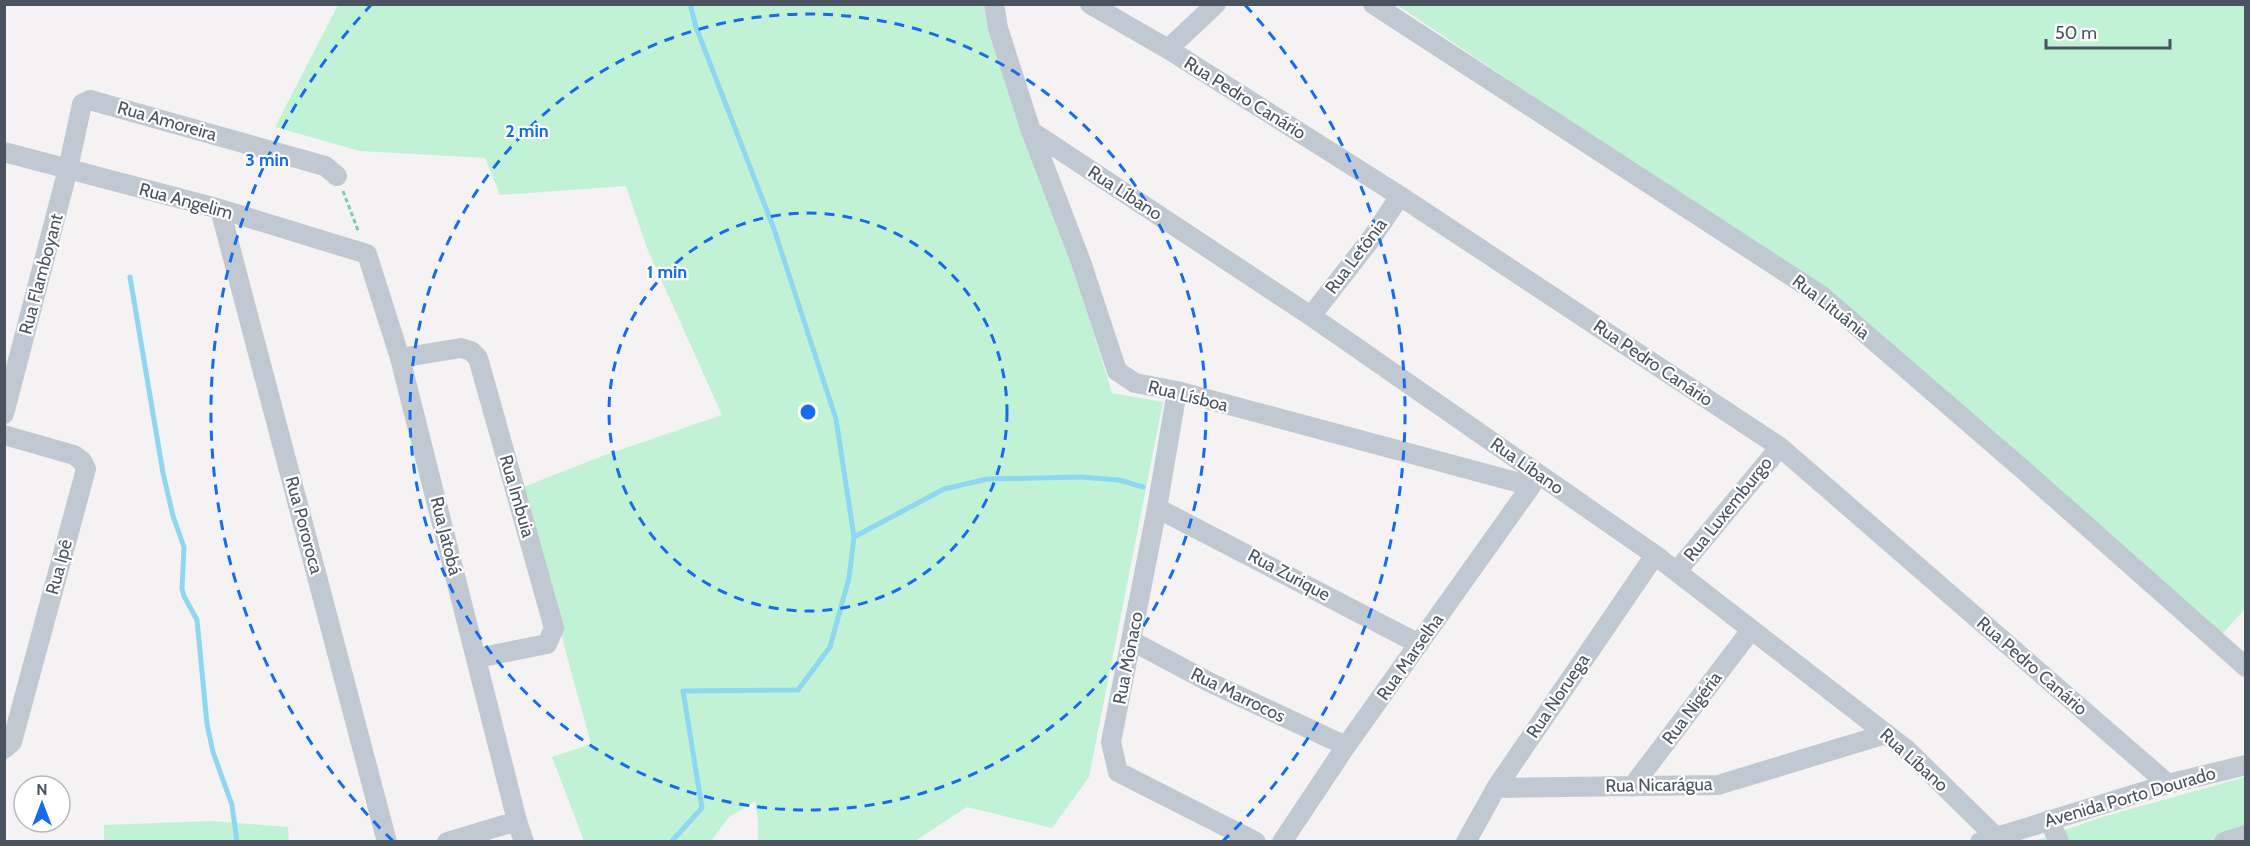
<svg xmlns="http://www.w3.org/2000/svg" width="2250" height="846" viewBox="0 0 2250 846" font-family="Cabin,sans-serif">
<rect width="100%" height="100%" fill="#f4f2f2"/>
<!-- green -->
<path fill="#c1f2d5" d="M338 5H983L1024 107 1112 393 1163 402 1089 777 1052 828 967 807 915 841H758V821L755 801 729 817 711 841H584L552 757 591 744 521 488 605 455 722 415 647 248 626 186 500 195 485 158 360 151 275 127Z
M1397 5H2245V609L2218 638 1821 289Z
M2245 777V841L2032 842 2102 817Z
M213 821 288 827 289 841H104V825Z"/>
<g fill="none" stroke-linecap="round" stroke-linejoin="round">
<!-- stream -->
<path stroke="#8dd8f0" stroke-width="5" d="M130 277 163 473 173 516 184 547 182 589 184 596 197 620 207 724 213 752 232 805 237 842
M854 537 944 489 987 479 1080 477 1119 480 1143 487
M671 842 702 808 683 691 798 690 830 647 849 578 854 537 836 419 774 229 696 27 690 4"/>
<!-- path -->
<path stroke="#77d1a7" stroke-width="3" stroke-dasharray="4.5 3" stroke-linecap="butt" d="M343 191 359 233"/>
<!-- minor -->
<path stroke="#c0c9d1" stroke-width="20" d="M994 4 998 28 1031 131 1081 262 1117 371 1135 383 1177 391 1531 486
M1090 4 1168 49 1400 196 1780 447 2168 784
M1373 4 1822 296 2028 474 2246 667
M1168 49 1216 4
M1031 131 1311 316 1655 555 1907 750 1996 837
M4 152 220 209 367 254 400 358 517 821 524 842
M220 209 387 842
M1311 316 1371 239 1400 196
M400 358 461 348 471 351 478 358 554 628 547 644 477 658
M1177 391 1157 508 1111 742 1118 772 1256 842
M4 414 68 169 82 104 90 100 325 166 337 176
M4 435 74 455 82 461 86 469 12 742 4 749
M1157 508 1419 644
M1677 571 1780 447
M1132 641 1209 682 1346 746
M1632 787 1751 630
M1496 788 1718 785 1886 734
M2049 820 2059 842
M447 842 517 821
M1282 842 1346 746 1531 486 1536 475
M1466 842 1496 788 1655 555
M1980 842 2168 784 2246 765
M2224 842 2246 835"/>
</g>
<!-- distance rings -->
<g fill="none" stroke="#146cec" stroke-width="3" stroke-dasharray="10 8">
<circle cx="808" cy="412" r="199"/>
<circle cx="808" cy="412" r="398"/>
<path d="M393 841A597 597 0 0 1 371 5M1245 5A597 597 0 0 1 1223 841"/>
</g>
<g text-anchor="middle" stroke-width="4.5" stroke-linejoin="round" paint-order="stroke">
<!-- street labels -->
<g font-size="18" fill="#495460" stroke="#fff">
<text transform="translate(1245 98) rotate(32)" y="6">Rua Pedro Canário</text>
<text transform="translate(167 121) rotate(16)" y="6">Rua Amoreira</text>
<text transform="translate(1125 193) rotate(33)" y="6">Rua Líbano</text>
<text transform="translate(186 201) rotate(15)" y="6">Rua Angelim</text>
<text transform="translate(1356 256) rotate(-53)" y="6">Rua Letônia</text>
<text transform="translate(41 274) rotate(-75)" y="6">Rua Flamboyant</text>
<text transform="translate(1831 307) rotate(38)" y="6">Rua Lituânia</text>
<text transform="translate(1653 363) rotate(34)" y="6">Rua Pedro Canário</text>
<text transform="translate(1188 396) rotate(14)" y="6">Rua Lísboa</text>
<text transform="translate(1527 466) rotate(35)" y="6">Rua Líbano</text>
<text transform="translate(517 496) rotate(74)" y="6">Rua Imbuia</text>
<text transform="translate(1728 509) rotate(-51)" y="6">Rua Luxemburgo</text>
<text transform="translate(304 525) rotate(75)" y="6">Rua Pororoca</text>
<text transform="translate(446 536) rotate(76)" y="6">Rua Jatobá</text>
<text transform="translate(59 567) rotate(-75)" y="6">Rua Ipê</text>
<text transform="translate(1289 575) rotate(28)" y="6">Rua Zurique</text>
<text transform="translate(1410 657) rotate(-55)" y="6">Rua Marselha</text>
<text transform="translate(1128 658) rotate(-79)" y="6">Rua Mônaco</text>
<text transform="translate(2032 666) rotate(41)" y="6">Rua Pedro Canário</text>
<text transform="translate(1238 695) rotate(26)" y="6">Rua Marrocos</text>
<text transform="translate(1558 696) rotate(-56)" y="6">Rua Noruega</text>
<text transform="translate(1692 708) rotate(-53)" y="6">Rua Nigéria</text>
<text transform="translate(1914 760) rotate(42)" y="6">Rua Líbano</text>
<text transform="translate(1659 785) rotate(-1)" y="6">Rua Nicarágua</text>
<text transform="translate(2130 797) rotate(-16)" y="6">Avenida Porto Dourado</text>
</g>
</g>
<circle cx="808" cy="412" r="9" fill="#146cec" stroke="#fff" stroke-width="3"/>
<g font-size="18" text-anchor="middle" font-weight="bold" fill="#146cec" stroke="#fff" stroke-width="4.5" stroke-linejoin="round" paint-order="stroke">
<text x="527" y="137">2 min</text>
<text x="267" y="166">3 min</text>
<text x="667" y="278">1 min</text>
</g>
<!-- border -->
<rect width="2250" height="846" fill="none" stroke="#495460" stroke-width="12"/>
<!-- north arrow -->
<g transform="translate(42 804)"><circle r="28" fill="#ffffff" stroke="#b6bbbf" stroke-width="1.5"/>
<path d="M0-4.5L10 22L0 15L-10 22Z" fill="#146cec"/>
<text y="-9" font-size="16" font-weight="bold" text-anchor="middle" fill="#495460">N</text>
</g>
<!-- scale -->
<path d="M2046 39v9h124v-9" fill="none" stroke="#495460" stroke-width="3"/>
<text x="2055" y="39" font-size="18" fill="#495460" stroke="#ffffff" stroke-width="4.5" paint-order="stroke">50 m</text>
</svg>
